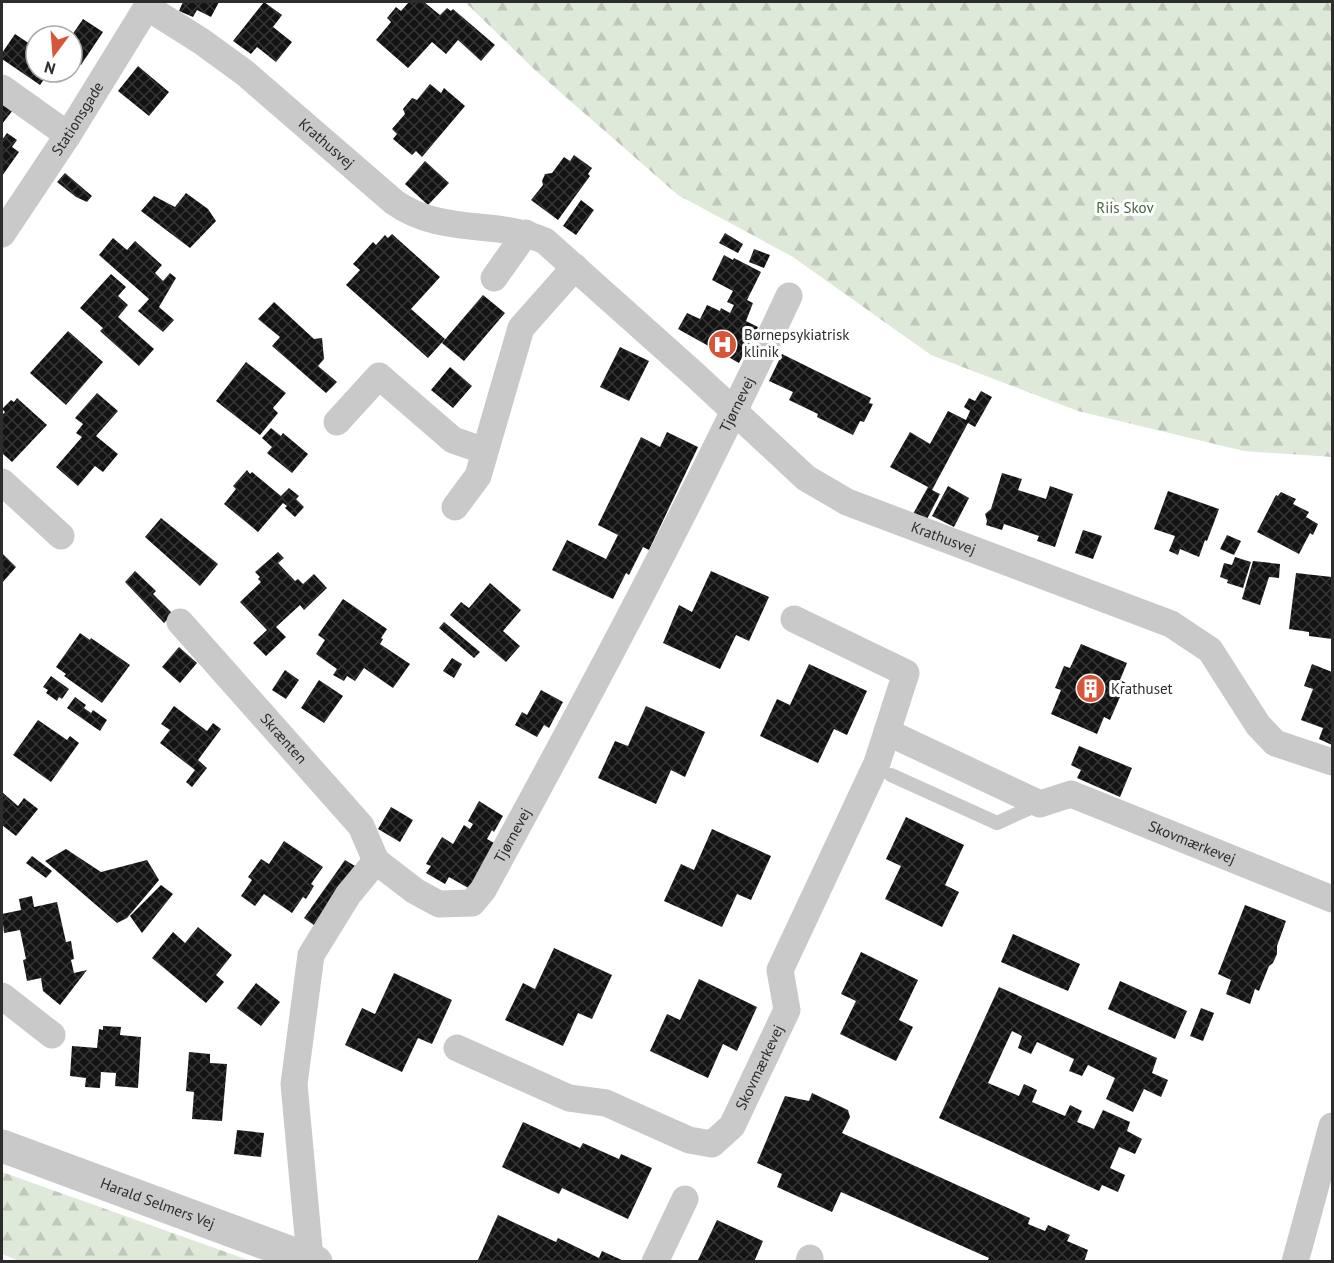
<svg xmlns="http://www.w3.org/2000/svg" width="1334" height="1263" viewBox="0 0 1334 1263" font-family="'PT Sans',sans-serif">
<defs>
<pattern id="forest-firs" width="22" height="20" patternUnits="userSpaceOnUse" patternTransform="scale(1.5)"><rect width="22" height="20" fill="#dee9da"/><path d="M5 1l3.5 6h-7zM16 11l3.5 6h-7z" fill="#bfc8bb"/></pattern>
<pattern id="building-cross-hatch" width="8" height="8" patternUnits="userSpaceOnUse" patternTransform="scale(1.5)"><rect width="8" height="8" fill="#131313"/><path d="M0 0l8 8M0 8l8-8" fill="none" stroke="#363636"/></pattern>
</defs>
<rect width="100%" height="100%" fill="#fff"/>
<!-- forest -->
<path fill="url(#forest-firs)" d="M465 2H1332V457L1244 451 1078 411 931 355 793 257 678 195 536 71Z
M2 1172 251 1261H19L2 1254Z"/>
<!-- building -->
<path fill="url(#building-cross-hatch)" d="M183 2H219L211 17 197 10 193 17 179 11Z
M264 2 282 15 273 27 292 42 276 62 257 47 251 54 233 41Z
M409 2H424L440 15 447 8 451 11 453 9 495 45 481 61 458 40 446 54 432 42 408 68 376 40 391 22 387 18 396 7 401 11Z
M83 19 103 32 81 65 72 59V35Z
M15 34 36 48V72H49L40 85 2 59V53Z
M138 66 169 92 149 116 118 91Z
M430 84 441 93 444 88 465 106 422 157 416 151 412 155 393 139 397 134 392 129 405 114 403 109 412 98 417 100Z
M2 101 13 110 2 124Z
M7 133 17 140 12 147 19 152 2 176V140Z
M574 155 592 168 588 174 590 176 558 220 531 200 543 185 542 181 545 174 552 173 564 157 570 161Z
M425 161 449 183 428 205 405 184Z
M65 173 92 196 87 202 76 197 57 182Z
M186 193 208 209 216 221 190 248 141 211 154 196 175 207Z
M581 200 594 210 576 235 563 226Z
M725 233 743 244 738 253 719 243Z
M392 234 440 277 411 309 445 339 428 358 346 285 360 270 353 264 373 242 376 245 385 235 388 238Z
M113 238 127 250 135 241 162 265 155 273 163 281 170 273 176 278 159 307 174 320 163 332 138 311 149 299 99 255Z
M754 249 770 255 764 268 749 262Z
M724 255 733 260 734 258 761 272 747 300 753 303 746 321 758 327 739 363 678 329 687 313 700 319 707 305 720 311 721 308 730 313 734 305 727 302 733 291 712 280Z
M111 274 126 287 118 296 128 305 118 317 154 349 139 366 100 331 103 328 80 308Z
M483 295 505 313 464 361 442 343Z
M274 302 314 339 322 338 324 359 318 366 337 382 326 393 272 346 280 337 258 319Z
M68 331 103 362 66 405 30 373Z
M620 347 649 361 629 401 600 387Z
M782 354 871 398 869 403 873 404 864 422 860 421 853 435 817 417 818 414 789 400 793 392 769 381Z
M246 362 286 393 273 408 278 413 260 435 216 401Z
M450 367 472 386 453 408 431 390Z
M981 391 992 397 975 427 968 423 932 490 940 494 926 521 913 514 928 487 890 467 910 432 930 444 948 411 966 420 970 411 964 407 969 398 975 401Z
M97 393 118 411 96 436 118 454 103 472 95 466 78 486 56 467 82 437 76 433 83 424 75 418Z
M17 398 47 425 12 462 2 453V415L5 412 2 409 11 400 14 402Z
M271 428 281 436 283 433 308 454 292 473 267 453 272 447 262 438Z
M667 432 698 447 649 550 643 547 629 575 626 573 613 599 552 570 567 540 606 559 618 535 598 525 641 437 660 447Z
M247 470 250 474 252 472 281 496 289 488 299 496 296 499 304 507 295 517 285 508 287 506 283 503 258 532 224 504 236 489 233 486Z
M1002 473 1022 479 1018 490 1046 499 1050 486 1073 494 1055 547 1037 541 1039 536 1004 524 1002 530 986 525 987 521 985 514 991 509Z
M948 486 969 498 954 527 932 516Z
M1168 491 1219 509 1207 541 1205 540 1199 557 1180 549 1178 555 1169 551 1175 536 1154 529Z
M1281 492 1296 499 1293 504 1309 512 1306 517 1318 524 1313 535 1310 533 1299 554 1257 532 1276 495 1278 496Z
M161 518 218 564 200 586 145 537Z
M1083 530 1102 536 1093 559 1075 553Z
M1227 535 1241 541 1234 555 1220 549Z
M278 552 284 558 278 563 295 581 298 579 303 584 314 574 327 588 304 610 300 605 276 627 286 637 266 656 253 643 267 630 240 602 261 582 258 579 260 577 255 572Z
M2 553 16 567 2 583Z
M1235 557 1251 562 1243 588 1227 583 1228 580 1220 577 1224 563 1232 565Z
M1253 561 1280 564 1279 578 1269 577 1260 605 1242 599Z
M135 571 156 591 153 594 173 614 164 623 125 582Z
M711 571 769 597 749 641 736 635 720 669 663 643 679 605 692 612Z
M1296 573 1332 577V639L1309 636V632L1289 629Z
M490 583 521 610 503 631 520 646 506 662 450 615 461 602 469 608Z
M343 599 387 629 381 638 383 639 380 644 410 664 393 688 364 668 355 681 347 676 344 681 333 675 337 669 316 654 325 640 318 635Z
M444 622 480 652 474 658 439 628Z
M80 633 90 640 91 638 130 665 102 703 64 676 66 674 56 667Z
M1081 644 1127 663 1120 680 1126 683 1110 720 1104 717 1097 734 1051 714 1061 690 1055 688 1064 666 1070 668Z
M179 647 197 663 180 683 162 667Z
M452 658 462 664 454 678 443 671Z
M809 664 867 691 847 735 834 729 818 763 760 736 777 699 790 705Z
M1312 664 1332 672V745L1319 739 1323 728 1301 720 1313 689 1304 686Z
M285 670 299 680 286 699 272 690Z
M51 676 69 689 62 699 59 697 57 701 46 693 48 690 43 687Z
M319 680 343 696 324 723 301 708Z
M541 690 563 702 549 728 544 725 537 737 515 725 522 712 527 715Z
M75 697 86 705 84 708 91 713 93 710 107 720 100 731 67 708Z
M174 706 207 731 213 723 221 729 198 760 207 768 192 787 186 782 195 770 160 743 170 730 161 724Z
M646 706 705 732 685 777 671 770 656 804 598 778 615 741 628 746Z
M38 720 67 740 70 736 79 743 51 782 13 755Z
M1079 746 1132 768 1120 797 1077 778 1081 770 1071 765Z
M2 792 18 806 24 798 38 809 16 836 2 825Z
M479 801 503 816 494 832 492 830 487 839 496 844 470 889 449 877 445 884 426 873 431 866 426 864 442 837 453 844 464 825 470 829 473 824 468 821Z
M391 807 413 820 400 842 378 829Z
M906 817 964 845 945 885 959 892 942 927 885 899 901 866 886 859Z
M712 829 771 856 751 900 737 894 722 927 664 901 681 864 694 870Z
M284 841 323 867 311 884 314 886 306 899 303 897 292 913 264 894 255 906 241 896 252 880 248 877 261 859 269 864Z
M66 849 101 872 147 860 159 880 127 918 117 923 45 861Z
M32 856 52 871 46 878 26 863Z
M345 860 355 866 318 928 304 918Z
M161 885 173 894 142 933 130 916Z
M32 896 34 907 57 902 66 942 71 941 74 959 71 960 74 973 87 970 60 1005 43 991 41 978 27 981 23 960 26 959 20 930 4 933 2 914 21 910 19 899Z
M1245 905 1286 921 1277 946V954L1273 963 1269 966 1259 991 1255 989 1250 1004 1226 994 1231 980 1218 974Z
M198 927 232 955 216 975 224 982 206 1003 152 958 173 932 185 943Z
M1013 934 1080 964 1068 991 1001 962Z
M554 948 612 975 592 1019 578 1013 563 1046 505 1020 523 983 535 989Z
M861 952 918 980 899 1020 913 1027 896 1061 840 1034 856 1001 841 994Z
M394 973 452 1000 432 1044 418 1038 402 1072 345 1045 362 1008 375 1014Z
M699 979 757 1007 737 1051 723 1044 708 1078 650 1051 667 1014 680 1020Z
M1120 981 1187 1011 1175 1039 1108 1009Z
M256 983 280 1002 261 1026 237 1008Z
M999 987 1157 1058 1152 1073 1168 1080 1161 1097 1144 1089 1133 1112 1106 1099 1115 1078 1088 1065 1082 1076 1069 1071 1074 1059 1037 1042 1031 1054 1018 1048 1022 1036 1012 1031 988 1083 1019 1096 1024 1084 1037 1090 1032 1102 1065 1116 1070 1105 1082 1111 1077 1122 1094 1129 1103 1110 1130 1122 1127 1131 1142 1139 1135 1154 1119 1147 1110 1168 1125 1175 1118 1192 1102 1185 1099 1191 939 1118Z
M1201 1008 1214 1013 1203 1041 1190 1036Z
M103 1026 121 1027 120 1035 141 1037 138 1088 115 1086 116 1073 101 1072 100 1088 85 1087 86 1078 70 1076 72 1046 97 1048 99 1029 103 1030Z
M189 1052 210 1054V1063L227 1064 222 1121 192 1119 194 1092 186 1091Z
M812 1093 848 1110 850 1117 842 1133 1030 1218 1028 1224 1045 1231 1048 1225 1070 1235 1067 1241 1088 1250 1084 1262H987L989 1258 841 1192 832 1212 777 1187 782 1174 757 1163 785 1096 809 1101Z
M523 1122 580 1148 583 1143 619 1159 621 1154 652 1168 628 1219 562 1188 559 1194 502 1167Z
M237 1130 264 1133 261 1157 234 1154Z
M498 1215 556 1242 558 1238 599 1258 602 1251 626 1262H477Z
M717 1220 763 1241 754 1262H697Z"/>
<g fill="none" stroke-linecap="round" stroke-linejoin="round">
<!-- service -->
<path stroke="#c9c9c9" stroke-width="14" d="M891 775 997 823 1039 804"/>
<!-- minor -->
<g stroke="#c9c9c9" stroke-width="27">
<path id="s1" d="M147 7 201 41 245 73 394 202C442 236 495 219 545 241L694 374 806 478 847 502 1171 624 1210 650 1258 725 1275 743 1332 762"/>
<path d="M2 88 68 135"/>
<path id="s2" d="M2 234 68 135 150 2"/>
<path d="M494 278 526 233"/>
<path d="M337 422 379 376 453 440 485 451"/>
<path d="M2 482 61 536"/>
<path d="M455 507 478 476 521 328 575 267"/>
<path id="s3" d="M180 622 361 826 376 861"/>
<path id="s4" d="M887 732 1040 804 1071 794 1332 899"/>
<path d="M2 996 52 1035"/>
<path id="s5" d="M457 1048 569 1098 606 1103 689 1140 712 1144 732 1126 787 1010 780 970 877 763 906 673 794 619"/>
<path id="s6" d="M310 1258 294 1084 311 955 348 895 376 861 415 891 439 904 472 903 483 890C590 694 695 498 789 296"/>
<path d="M655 1262 685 1199"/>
<path d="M809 1262 810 1258"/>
<path d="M1295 1262 1332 1126"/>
</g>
<!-- tertiary -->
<path stroke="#c9c9c9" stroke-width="33" id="s7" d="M2 1146 316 1262"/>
</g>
<!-- icons -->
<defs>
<symbol id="hospital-disc" viewBox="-11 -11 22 22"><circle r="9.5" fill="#d7563a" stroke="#fff"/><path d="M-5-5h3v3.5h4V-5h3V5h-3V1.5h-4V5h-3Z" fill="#fff"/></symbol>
<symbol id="building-disc" viewBox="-11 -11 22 22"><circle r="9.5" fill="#d7563a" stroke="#fff"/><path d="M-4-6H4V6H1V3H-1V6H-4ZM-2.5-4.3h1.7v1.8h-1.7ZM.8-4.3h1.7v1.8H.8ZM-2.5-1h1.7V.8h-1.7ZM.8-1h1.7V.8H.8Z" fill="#fff"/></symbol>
</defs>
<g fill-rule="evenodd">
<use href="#hospital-disc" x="706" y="328" width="33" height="33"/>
<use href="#building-disc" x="1074" y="672" width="33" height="33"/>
</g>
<g text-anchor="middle" stroke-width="6" stroke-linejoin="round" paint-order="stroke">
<!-- street labels -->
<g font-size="15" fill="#2c2c2c" stroke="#fff">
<text dy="5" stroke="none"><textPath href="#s2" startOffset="138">Stationsgade</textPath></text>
<text dy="5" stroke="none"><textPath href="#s1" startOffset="226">Krathusvej</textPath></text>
<text dy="5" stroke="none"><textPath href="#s6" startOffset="1094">Tjørnevej</textPath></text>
<text dy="5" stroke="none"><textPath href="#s1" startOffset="976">Krathusvej</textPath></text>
<text dy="5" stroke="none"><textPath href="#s3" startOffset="156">Skrænten</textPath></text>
<text dy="5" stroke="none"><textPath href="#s6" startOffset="608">Tjørnevej</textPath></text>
<text dy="5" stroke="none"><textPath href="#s4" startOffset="332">Skovmærkevej</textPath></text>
<text dy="5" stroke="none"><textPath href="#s5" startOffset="366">Skovmærkevej</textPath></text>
<text dy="5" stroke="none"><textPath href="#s7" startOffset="166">Harald Selmers Vej</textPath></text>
</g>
<!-- park labels -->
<g font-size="15" fill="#45633d" stroke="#fff">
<text x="1125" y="213">Riis Skov</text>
</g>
<!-- poi labels -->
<g font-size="15" fill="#2c2c2c" stroke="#fff" text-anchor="start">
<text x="744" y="340">Børnepsykiatrisk<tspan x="744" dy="17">klinik</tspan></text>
<text x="1111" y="694">Krathuset</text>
</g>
</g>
<!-- border -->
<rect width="1334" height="1263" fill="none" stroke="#2c2c2c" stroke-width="6"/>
<!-- north arrow -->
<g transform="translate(54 54) rotate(196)"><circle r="28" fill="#ffffff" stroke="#ababab" stroke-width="1.5"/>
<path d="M0-4.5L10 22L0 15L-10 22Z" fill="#d7563a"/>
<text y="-9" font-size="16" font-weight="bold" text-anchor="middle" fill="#2c2c2c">N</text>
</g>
</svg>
